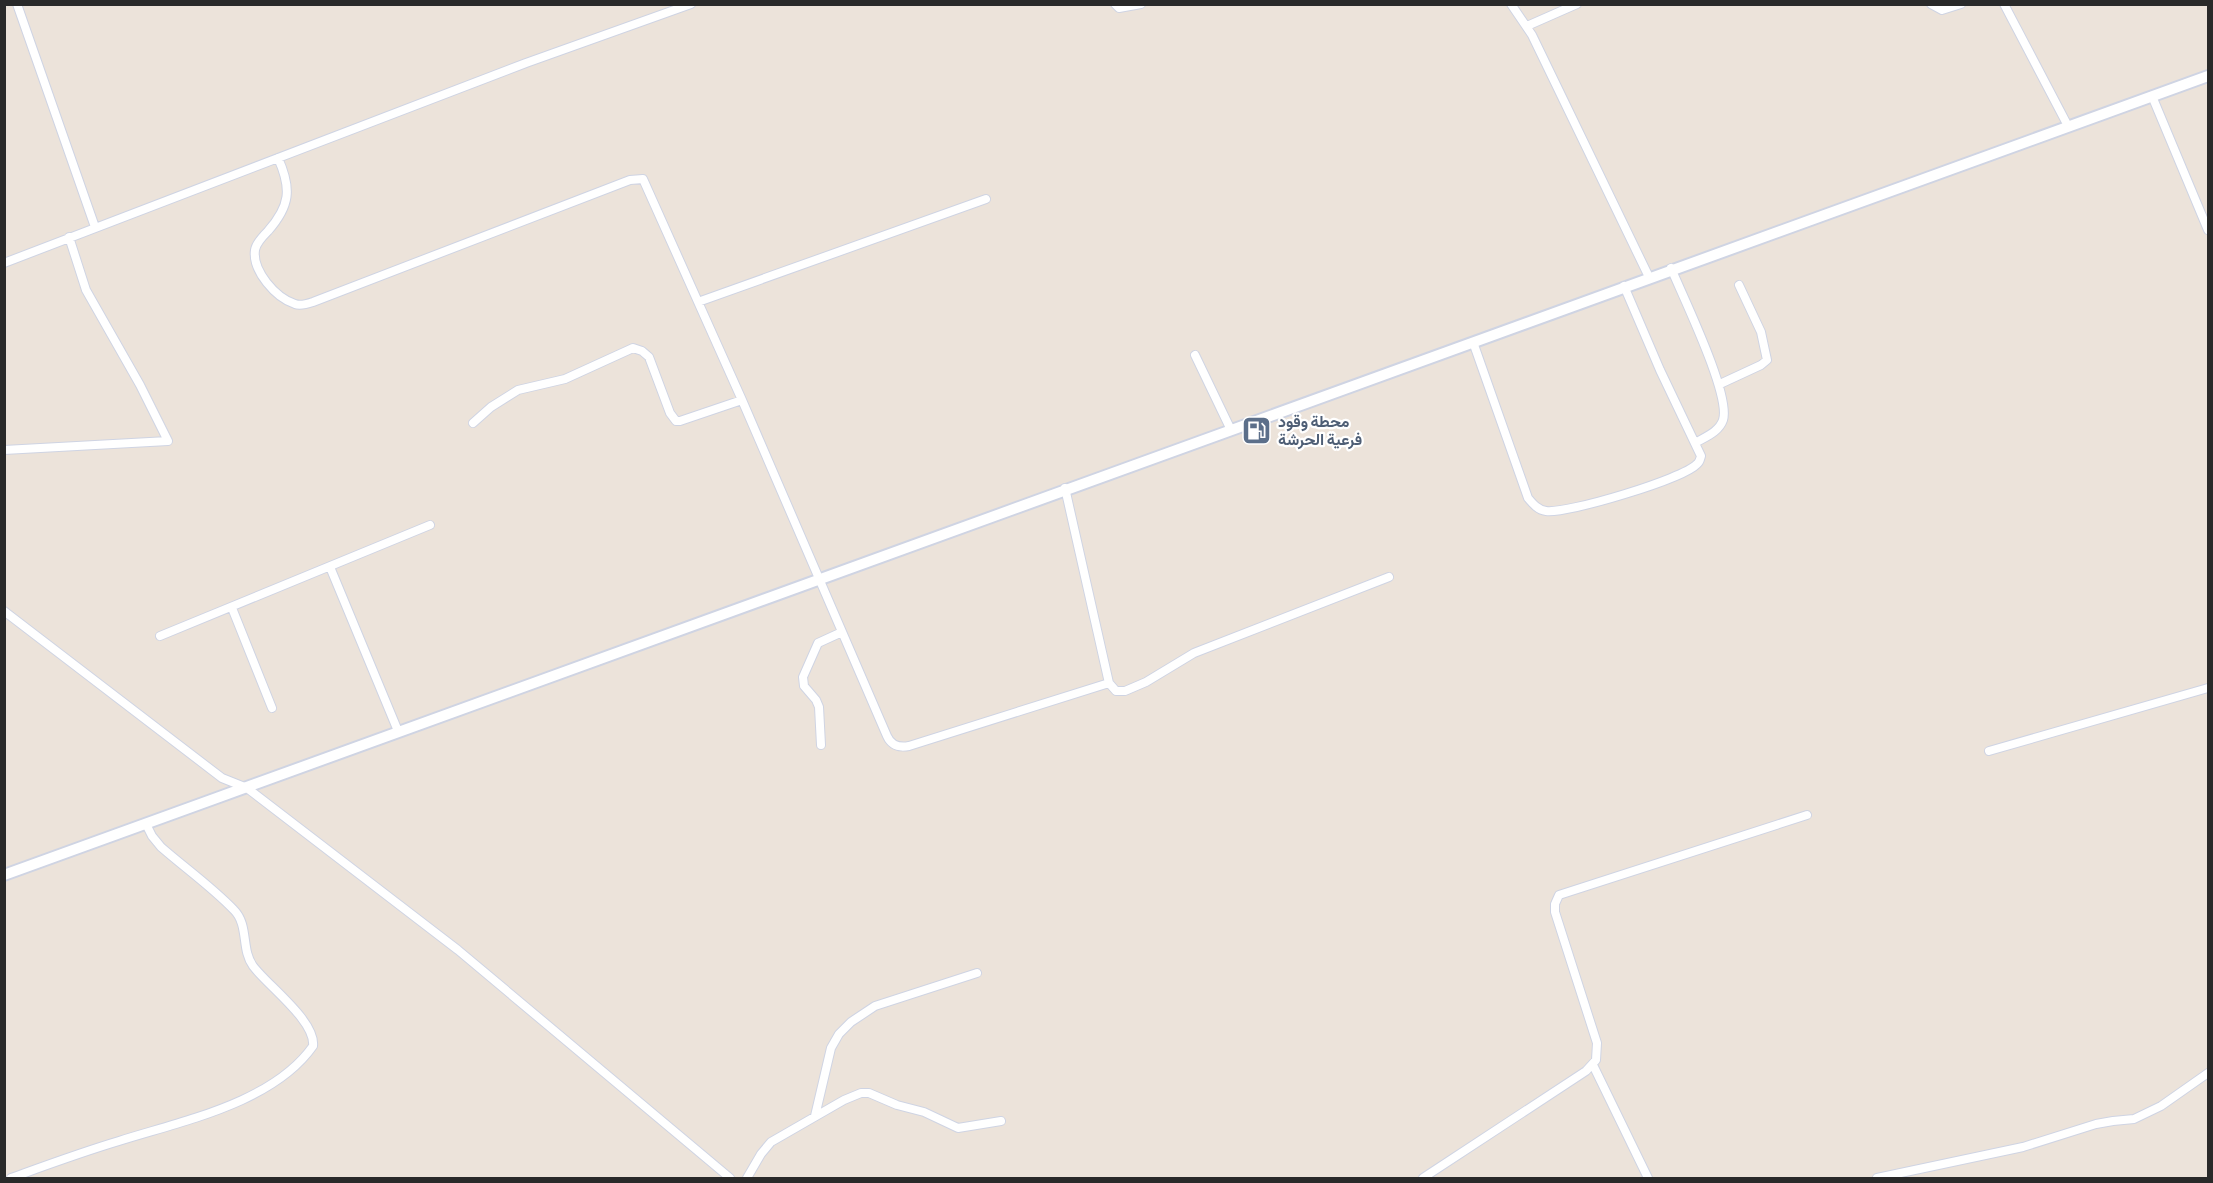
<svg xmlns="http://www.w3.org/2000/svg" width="2213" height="1183" viewBox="0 0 2213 1183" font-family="'Sofia Sans Condensed',Vazirmatn,sans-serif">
<rect width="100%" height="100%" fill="#ece3da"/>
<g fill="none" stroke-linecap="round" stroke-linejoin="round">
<defs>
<path id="street" d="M17 4 95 227
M1115 4 1119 8 1141 4
M1511 4 1532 35 1649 277
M1931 4 1942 10 1961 4
M2004 4 2068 126
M1527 26 1577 4
M2152 96 2208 230
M278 158C292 189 290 206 268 231 263 236 256 243 255 250 252 271 276 298 295 304 300 306 307 304 313 302L630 180 643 179 742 400 887 736C891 745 899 748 909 746L1109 683
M4 263 526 63 691 4
M1671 268C1683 297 1731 395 1723 420 1719 432 1705 437 1695 443
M698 302 986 199
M1473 342 1528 498C1533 504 1538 510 1546 511 1567 514 1683 479 1697 464 1700 462 1700 459 1701 456L1660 370 1624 286
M1195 355 1231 430
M1720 384 1761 365 1767 360 1761 332 1739 285
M473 423 491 407 518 390 565 379 633 348 642 351 649 357 670 413 676 421H680L742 400
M4 450 168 441 140 385 86 290 69 237
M1065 488 1109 683 1116 691H1125L1146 682 1194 653 1389 577
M330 567 398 731
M232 608 272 708
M4 611 222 778 247 788 458 950 730 1178
M160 636 430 525
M821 745 819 707 816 700 804 686 803 677 818 643 842 632
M1989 751 2208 688
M1593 1065 1648 1178
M815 1116 831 1048 839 1034 851 1022 875 1006 977 973
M11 1178C47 1165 82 1152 119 1141 182 1121 273 1103 313 1046 316 1021 267 985 253 966 241 950 249 925 234 910 212 887 185 868 161 847L152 836 146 824
M747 1178 761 1154 771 1142 844 1100 861 1093H869L897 1105 924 1112 958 1128 1001 1121
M1423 1178 1586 1071 1596 1060 1597 1043 1555 912V904L1559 895 1807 815
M1877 1178 2023 1147 2096 1124 2113 1121 2134 1119 2161 1106 2208 1073"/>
<path id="secondary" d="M4 875C739 609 1473 340 2208 76"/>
</defs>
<!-- street casing -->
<use href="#street" stroke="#cfd4e3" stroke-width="10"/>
<!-- secondary casing -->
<use href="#secondary" stroke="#cfd4e3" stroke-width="14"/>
<!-- street -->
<use href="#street" stroke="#fff" stroke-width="8"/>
<!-- secondary -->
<use href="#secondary" stroke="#fff" stroke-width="10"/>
</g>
<!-- icons -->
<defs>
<symbol id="fuel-square" viewBox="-11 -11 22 22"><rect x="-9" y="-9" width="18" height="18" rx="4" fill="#5c6f8a" stroke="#fff"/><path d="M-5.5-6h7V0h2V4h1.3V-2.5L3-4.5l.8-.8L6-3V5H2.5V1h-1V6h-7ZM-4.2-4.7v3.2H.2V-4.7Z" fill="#fff"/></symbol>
</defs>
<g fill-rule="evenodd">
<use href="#fuel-square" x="1240" y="414" width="33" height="33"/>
</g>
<g text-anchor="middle" stroke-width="4.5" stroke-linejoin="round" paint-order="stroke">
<!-- service labels -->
<g font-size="16" font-weight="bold" fill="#4e5e75" stroke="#fff" text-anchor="start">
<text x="1278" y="427">محطة وقود<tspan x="1278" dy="18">فرعية الحرشة</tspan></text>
</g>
</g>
<!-- border -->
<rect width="2213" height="1183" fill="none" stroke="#292929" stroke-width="12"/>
</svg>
